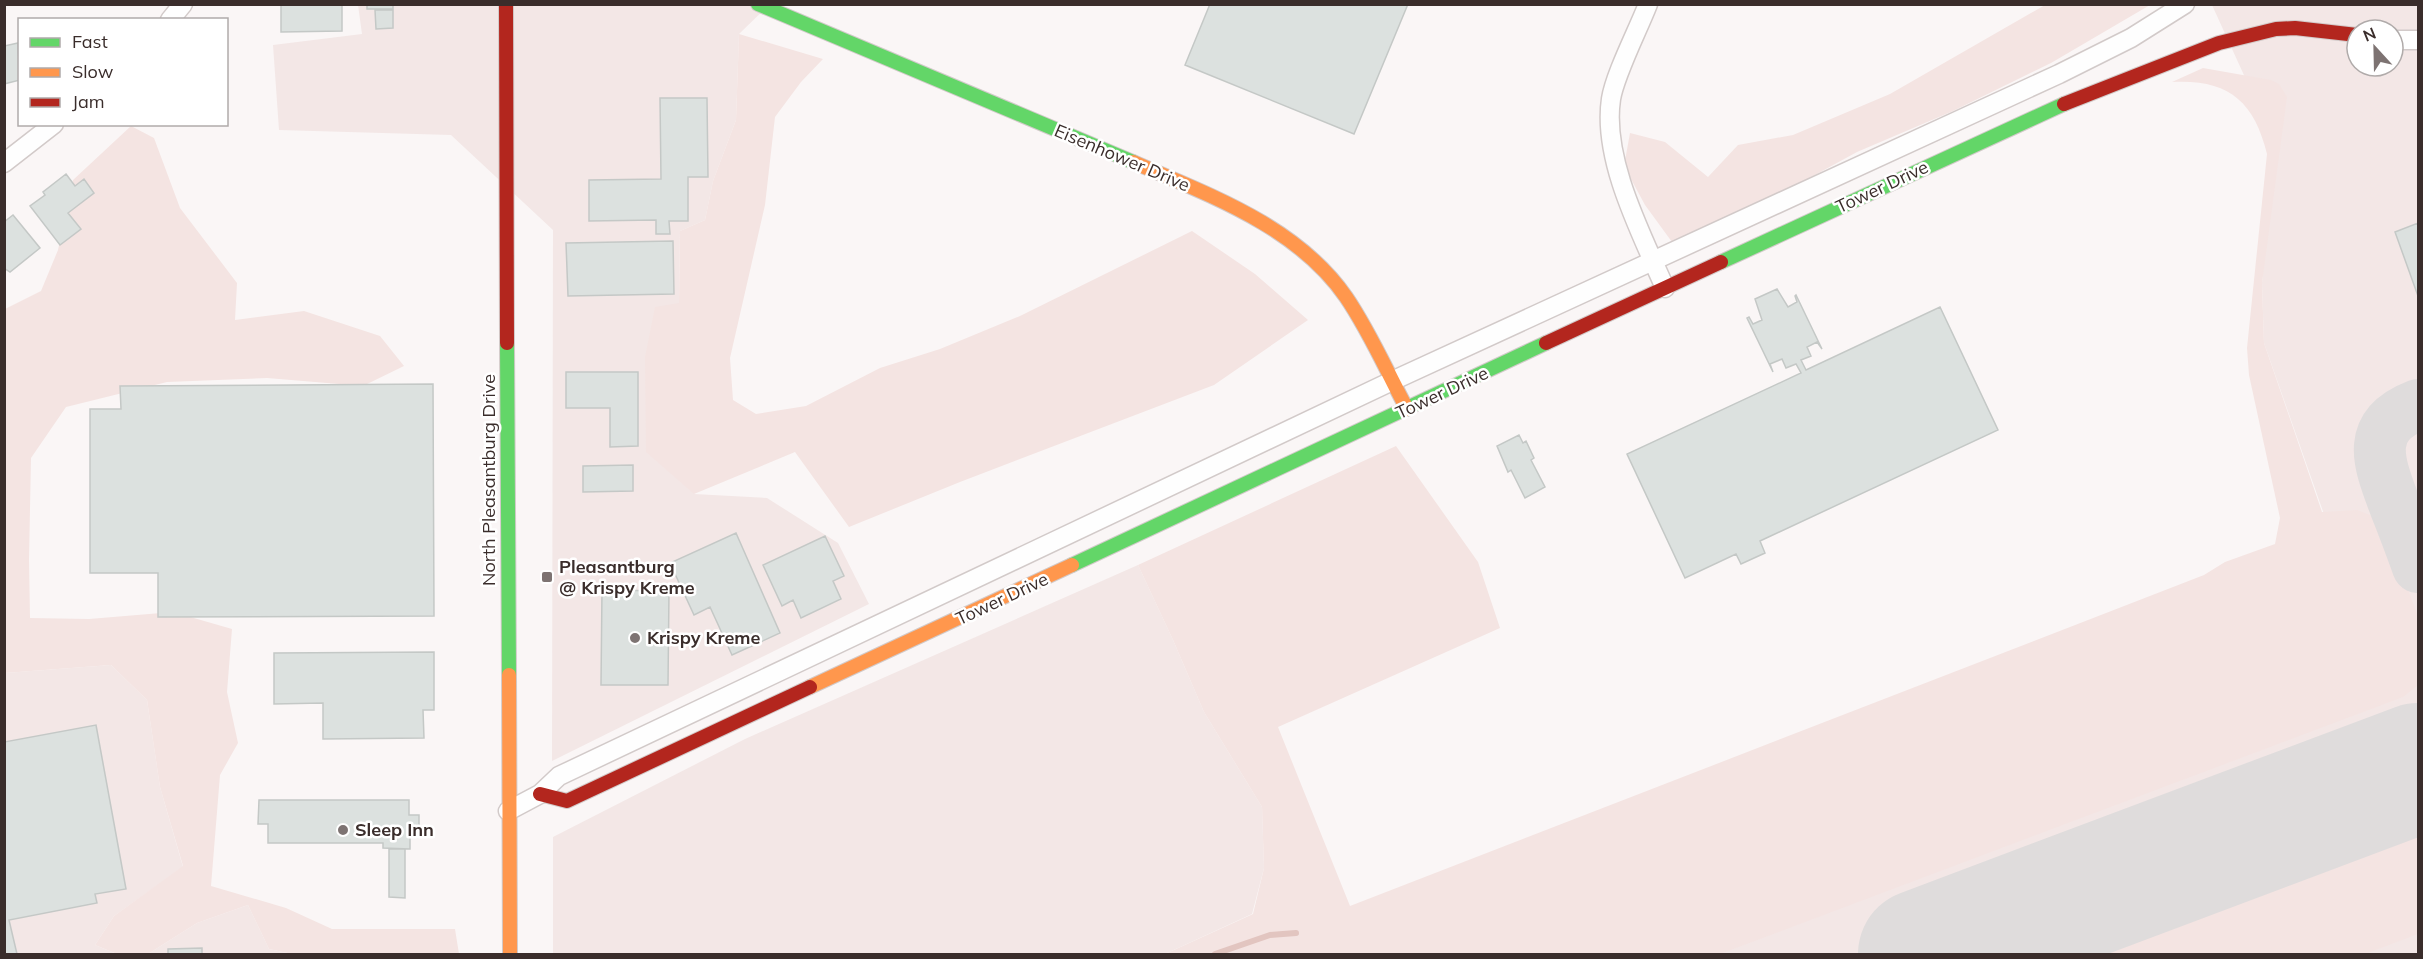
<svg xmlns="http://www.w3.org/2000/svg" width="2423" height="959" viewBox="0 0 2423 959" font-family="Mulish,sans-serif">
<rect width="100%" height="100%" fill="#faf6f6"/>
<!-- built -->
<path fill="#f3e7e6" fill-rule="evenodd" d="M358 5H769L739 34 736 120 713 181 705 220 680 231 679 303 694 494 767 498 838 543 869 604 552 761 553 230 451 135 279 130 273 45 362 34Z
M2212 5H2418V954H1249L2333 540 2264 343 2262 283 2274 141ZM2357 30H2393V66H2357Z
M1138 565 1173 640 1204 712 1262 807 1264 868 1252 914 1165 954H553V837L745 739Z
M111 665 147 700 160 787 183 867 114 916 95 945 117 954H5V673Z
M248 905 269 949 292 954H148L197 923Z"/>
<!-- green -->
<path fill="#f4e4e2" d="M2045 5H2150L2051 63 1953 111 1857 152 1791 188 1672 242 1645 205 1624 166 1630 133 1665 142 1708 177 1738 145 1793 135 1890 94Z
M739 34 823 59 801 82 775 117 765 205 730 358 733 400 756 414 806 406 880 368 940 349 1020 316 1192 231 1255 274 1308 320 1214 385 960 482 849 527 795 452 694 494 646 452 645 357 655 307 679 303 680 231 705 220 713 181 736 120Z
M2203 68 2271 80 2279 84 2287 97 2262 283 2264 343 2322 512 2357 510 2372 516 2384 527 2418 616V685L2403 697 1720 954H1165L1253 914 1264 868 1262 807 1204 712 1173 640 1138 565 1396 446 1478 562 1500 628 1278 727 1350 906 2204 575 2225 562 2275 544 2280 518 2249 375 2247 348 2267 154C2254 100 2227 79 2172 82Z
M131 126 154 138 180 208 237 283 235 320 304 311 380 336 404 366 363 386 267 378 167 382 66 407 31 458 29 560 30 618 89 619 173 612 232 629 227 692 238 743 220 775 211 886 286 908 332 929H455L459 954H292L269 949 248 905 197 923 148 954H117L95 945 114 916 183 866 160 787 147 700 111 665 5 673V309L41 291 58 250 73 180Z
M2418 834V934L2365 954H2099Z"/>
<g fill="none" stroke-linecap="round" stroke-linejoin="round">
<!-- stream -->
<path stroke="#e2c5c0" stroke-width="6" d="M1215 954 1270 935 1296 933"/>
<!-- taxiway -->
<path stroke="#dfdcdc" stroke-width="52" d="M2418 405C2363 426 2379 463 2395 506 2403 526 2411 547 2418 567
M2261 827 2418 760"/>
<!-- runway -->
<path stroke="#dfdcdc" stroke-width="130" d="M1923 954 2418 768"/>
</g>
<!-- building -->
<path fill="#dce1df" stroke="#c4c8c6" stroke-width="1.5" d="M281 4H342V31L281 32Z
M367 4H393V9H367Z
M1210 4H1408L1354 134 1185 65Z
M375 10H393V28L376 29Z
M18 43 20 80 4 84V46Z
M660 98H707L708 177H688V221H669L670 234H656V220L589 221V180L661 179Z
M66 174 75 186 84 179 94 193 68 213 81 229 60 245 30 206 45 195 43 192Z
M13 215 40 248 10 272 4 268V222Z
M2418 223V296L2395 232Z
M673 241 674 294 568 296 566 243Z
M1777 289 1788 307 1797 302 1795 296 1796 295 1822 349 1817 342 1807 347 1811 356 1801 360 1806 370 1940 307 1998 430 1760 541 1765 553 1741 564 1736 554 1685 578 1627 454 1801 373 1796 364 1786 368 1782 359 1770 364 1773 372 1747 318 1749 317 1753 324 1762 320 1755 299Z
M566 372H638V446L610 447V408H566Z
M433 384 434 616 158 617V573H90V409H121L120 386Z
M1519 435 1523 443 1526 441 1534 458 1531 460 1545 487 1525 498 1511 470 1508 472 1497 446Z
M633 465V491L583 492V466Z
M736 533 780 633 732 655 710 607 694 615 670 563Z
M825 536 844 576 833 581 841 599 801 618 793 600 782 606 763 565Z
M602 590 669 591 668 685H601Z
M434 652V710H423L424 738 323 739V703L274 704V653Z
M96 725 126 889 95 894 97 903 9 920 17 954H4V742Z
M259 800H409V815H419V837H410V849L383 848V843H268V824H258Z
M389 849H405V898L389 897Z
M202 948V954H168V949Z"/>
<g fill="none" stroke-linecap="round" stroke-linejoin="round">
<defs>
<path id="street" d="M1648 4C1638 30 1615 74 1611 99 1602 159 1641 233 1665 288
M170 20 183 4
M2393 40H2418
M4 163 54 124
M508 811 540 794 559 776 1392 381 2059 74 2131 38 2185 4"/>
<path id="fast" d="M758 4 1133 162
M1721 262 2064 104
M507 343 509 675
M1072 565 1546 343"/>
<path id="slow" d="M1133 162C1209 195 1297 226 1346 297 1370 332 1387 372 1407 409
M509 675 510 954
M810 687 1072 565"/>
<path id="jam" d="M506 4 507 343
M2064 104 2219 43 2276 29 2295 28 2357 35
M1546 343 1721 262
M540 794 567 801 810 687"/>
</defs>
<!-- street casing -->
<use href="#street" stroke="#d2cac9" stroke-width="21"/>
<!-- fast casing -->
<use href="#fast" stroke="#d2cac9" stroke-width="16"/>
<!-- slow casing -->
<use href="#slow" stroke="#d2cac9" stroke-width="16"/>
<!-- jam casing -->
<use href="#jam" stroke="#d2cac9" stroke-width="16"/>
<!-- street -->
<use href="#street" stroke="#fefefe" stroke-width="18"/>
<!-- fast -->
<use href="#fast" stroke="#63d668" stroke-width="14"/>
<!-- slow -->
<use href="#slow" stroke="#ff974d" stroke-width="14"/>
<!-- jam -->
<use href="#jam" stroke="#b3261e" stroke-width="14"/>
</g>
<!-- markers -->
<g fill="#7d7372" stroke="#fff" stroke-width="2">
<rect x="541" y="571" width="12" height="12" rx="3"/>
<circle cx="635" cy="638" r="6"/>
<circle cx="343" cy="830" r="6"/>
</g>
<g text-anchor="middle" stroke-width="5" stroke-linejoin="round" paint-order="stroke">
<!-- street labels -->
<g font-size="18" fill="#3a2d2b" stroke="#fff">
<text transform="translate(1122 158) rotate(23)" y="6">Eisenhower Drive</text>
<text transform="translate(1882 187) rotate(-25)" y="6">Tower Drive</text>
<text transform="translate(1442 393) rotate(-25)" y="6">Tower Drive</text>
<text transform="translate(489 480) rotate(-90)" y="6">North Pleasantburg Drive</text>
<text transform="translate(1002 599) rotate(-25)" y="6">Tower Drive</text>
</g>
<!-- poi labels -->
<g font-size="18" font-weight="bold" fill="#3a2d2b" stroke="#fff" text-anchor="start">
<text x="559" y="573">Pleasantburg<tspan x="559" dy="21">@ Krispy Kreme</tspan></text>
<text x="647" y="644">Krispy Kreme</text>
<text x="355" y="836">Sleep Inn</text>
</g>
</g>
<!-- border -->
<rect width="2423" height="959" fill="none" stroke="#3a2d2b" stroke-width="12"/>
<!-- legend -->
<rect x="18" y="18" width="210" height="108" fill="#ffffff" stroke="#b0abaa" stroke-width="1.5"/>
<rect x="30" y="38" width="30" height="9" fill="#63d668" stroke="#b0abaa" stroke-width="1.5"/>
<text x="72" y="48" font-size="18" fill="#3a2d2b">Fast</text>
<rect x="30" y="68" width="30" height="9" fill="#ff974d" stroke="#b0abaa" stroke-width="1.5"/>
<text x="72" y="78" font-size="18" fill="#3a2d2b">Slow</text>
<rect x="30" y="98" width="30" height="9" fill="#b3261e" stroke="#b0abaa" stroke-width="1.5"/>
<text x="72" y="108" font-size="18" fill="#3a2d2b">Jam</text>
<!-- north arrow -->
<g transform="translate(2375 48) rotate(338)"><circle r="28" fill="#ffffff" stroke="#b0abaa" stroke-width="1.5"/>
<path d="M0-4.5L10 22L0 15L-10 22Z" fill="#7d7372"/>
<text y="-9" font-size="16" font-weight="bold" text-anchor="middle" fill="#3a2d2b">N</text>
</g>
</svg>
